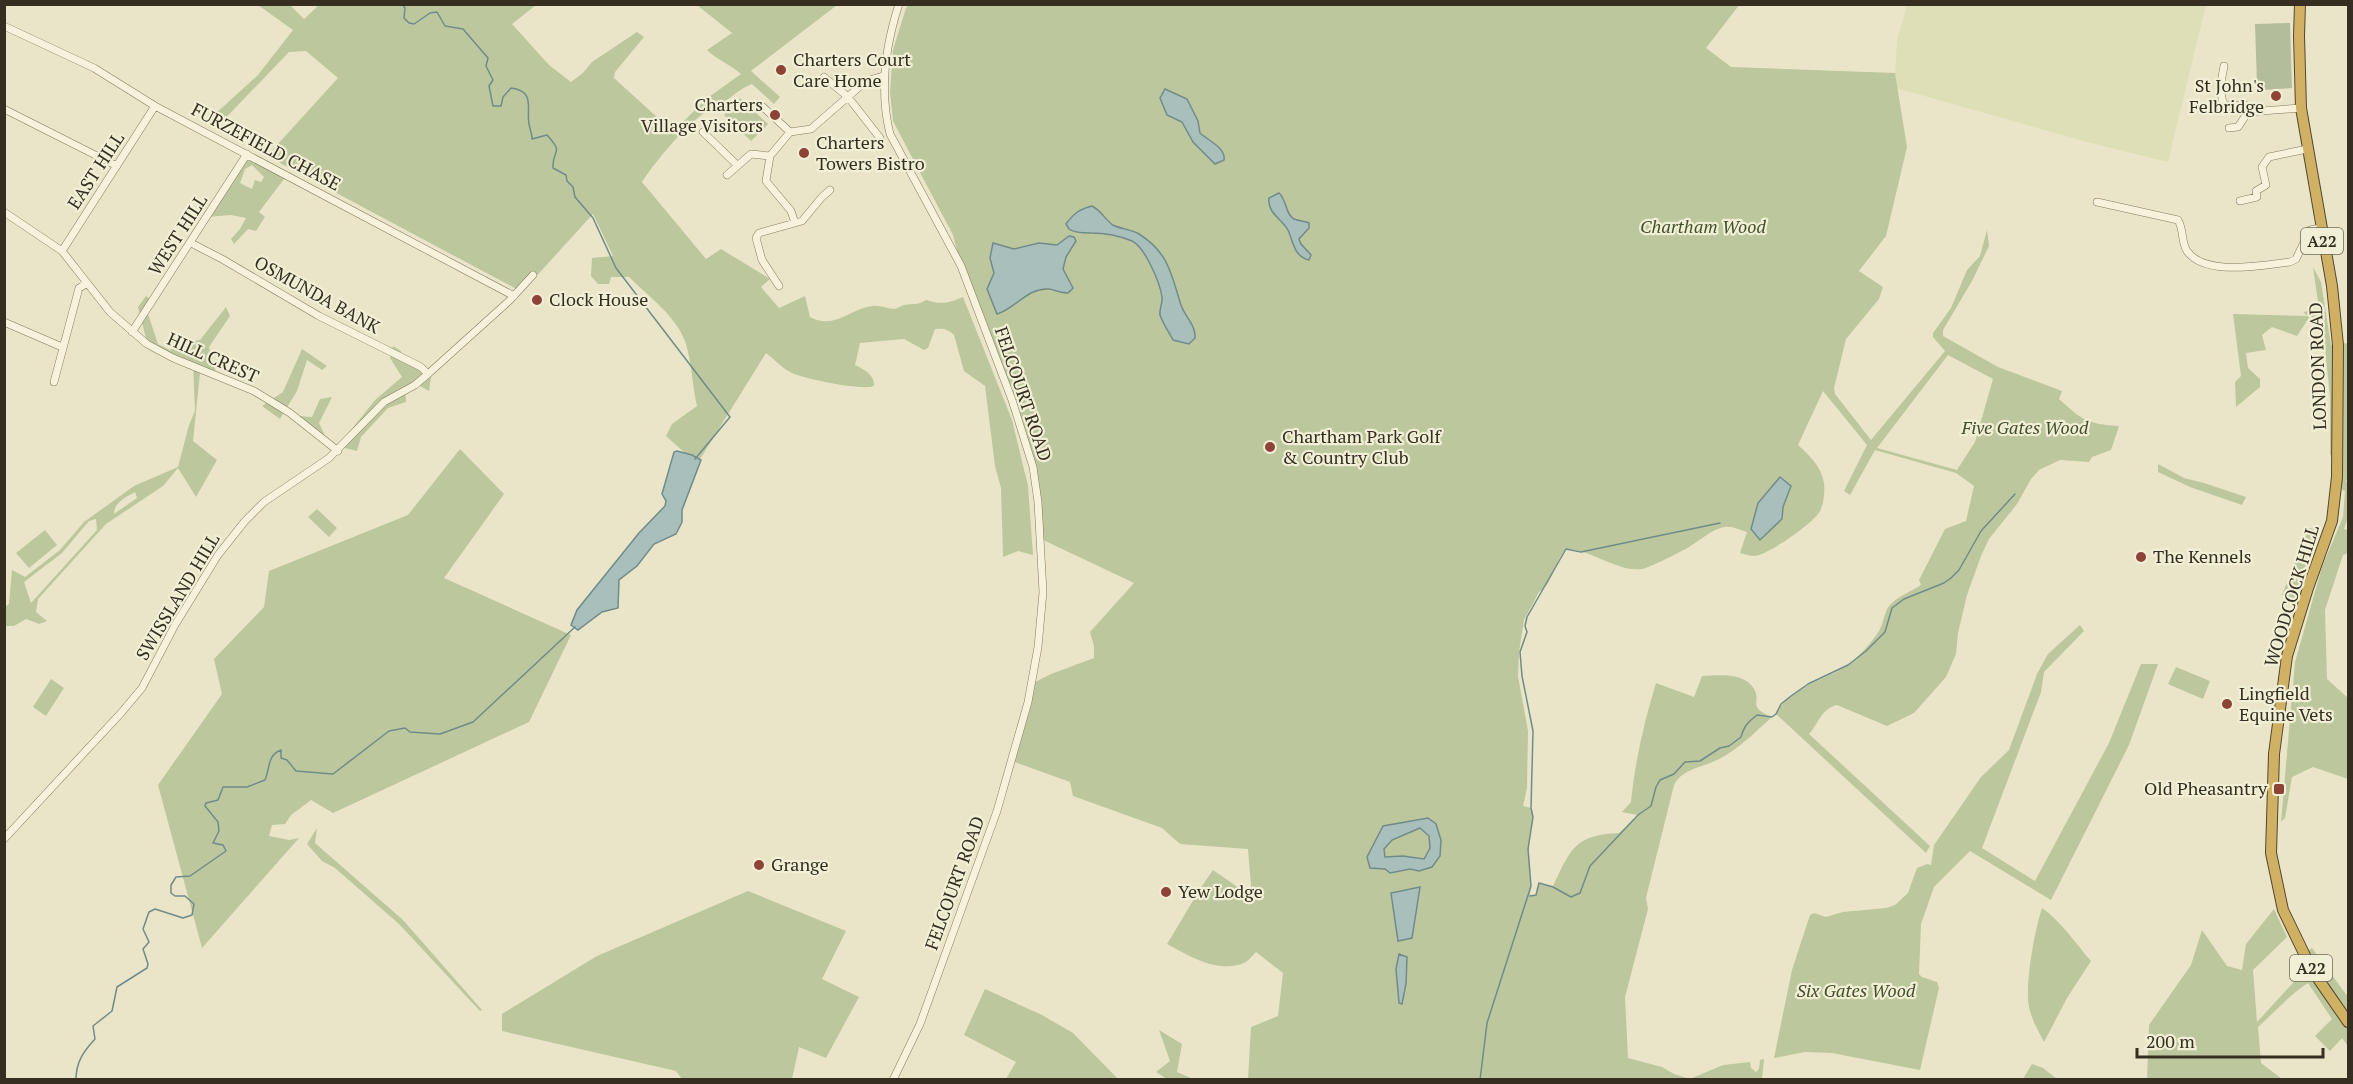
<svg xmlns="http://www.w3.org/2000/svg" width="2353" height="1084" viewBox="0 0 2353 1084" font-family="'PT Serif',serif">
<rect width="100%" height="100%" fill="#eae5c8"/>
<!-- farmland -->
<path fill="#dfdfb7" d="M1907 5H2206L2168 162 2083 141 1896 88 1895 73 1897 40Z"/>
<!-- green -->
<path fill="#bcc79d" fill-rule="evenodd" d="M1740 4 1706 48 1731 67 1895 73 1907 147 1886 236 1859 271 1883 287 1879 299 1846 339 1834 388 1835 394 1871 440 1945 351 1933 337V333L1951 308 1967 270 1980 256 1987 230 1989 246 1972 281 1943 330V336L1998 367 2062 391 2059 399C2082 420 2087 424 2119 426L2111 450 2092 457 2089 462 2060 460 2039 470 2031 479 2017 504 1989 539 1981 556 1967 595 1958 633 1956 654 1946 677 1914 713 1887 726 1837 705C1822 708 1818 724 1809 734L1930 846 1926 853 1776 714C1791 685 1823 682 1848 665 1858 658 1876 638 1881 627 1884 620 1885 610 1890 605 1897 597 1912 591 1921 585L1919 580 1945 529 1966 521 1974 486 1956 473 1875 450 1850 495 1844 491 1867 445 1823 391 1798 445C1810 456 1821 466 1824 483 1825 491 1824 504 1820 511 1814 523 1768 555 1754 556 1750 556 1745 554 1740 553L1747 532C1739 530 1733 526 1725 527 1712 529 1702 539 1692 545 1685 550 1649 568 1642 569 1616 572 1591 549 1566 549 1554 561 1554 583 1539 592L1524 620 1519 652 1518 676 1528 731 1527 788 1523 806 1531 808C1535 817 1531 827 1530 837 1527 856 1532 876 1530 896L1536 895 1539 883 1553 886C1571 849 1574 835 1619 833L1638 815 1622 812 1631 802C1635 761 1644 723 1656 683L1694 697 1702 676C1718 675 1745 672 1754 689 1762 703 1746 706 1772 717 1753 734 1734 754 1710 763 1697 768 1681 771 1674 785L1646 898 1648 909 1625 997 1628 1058 1662 1067 1674 1074 1690 1079 1723 1065 1750 1062 1751 1068 1756 1072 1759 1069 1760 1060 1764 1059 1762 1079H1248L1251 1027 1278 1016 1283 973 1256 952C1253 955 1249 960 1246 962 1220 975 1189 956 1167 944 1182 920 1196 894 1213 870L1252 897 1248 849 1180 844 1162 828 1073 796 1070 782 1012 761 1031 684 1051 674 1094 658V646L1090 632 1134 583 1041 539 1033 467 961 266 953 235 893 121 890 92 893 50 906 8 908 5ZM1948 355 1993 379 1975 442 1957 470 1877 448ZM1791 486 1783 507 1782 519 1759 540Z
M258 5H290L304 19 319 5H536L512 24 549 65 571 82 583 73 592 62 637 32 644 37 615 72 614 78 669 128 673 124 677 128 706 99 741 74C730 64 717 60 707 50L732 33 697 5H837L751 71 780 97 774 104 752 84C739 89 732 97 721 104 717 107 712 107 708 110 686 125 657 159 642 182L706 259 721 249 770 279 761 287 779 308 805 296 810 317C834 330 850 309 872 306 880 305 887 309 895 309 898 308 901 306 904 305 913 303 917 306 926 300 943 305 948 303 963 297L1012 420 1028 486 1033 555 1018 551 1003 557 1001 488 995 466 985 386 964 371 954 335C948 329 943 328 935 329L928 348 924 350 904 339 860 343 855 365C865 370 874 374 874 386 863 391 805 379 792 373 783 369 774 359 766 353L697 464 666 436 672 424 697 406C692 385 692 362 685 341 675 315 648 296 629 277H611L609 284H598L591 276 592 258 613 256 593 214 522 292 267 156 338 78 306 51 289 52 215 129 208 126 214 115 258 75 293 30Z
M740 98 768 124 751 141 724 115Z
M247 154 287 175 259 212 265 217 256 231 248 229 234 244 231 239 240 229 246 218 231 215 207 217ZM252 165 264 177 261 182 255 180 252 189 240 183 245 169Z
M2313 267 2321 282 2331 345 2348 343V475L2346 482H2348V517L2344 529 2348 530V553L2343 555 2325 610 2327 679 2348 698V779L2313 767 2292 777 2285 818 2281 822 2295 662 2322 567 2343 517 2345 491 2342 490 2341 459 2330 455V397L2325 348 2321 326 2310 316 2297 336 2272 327 2262 335 2266 350 2246 353 2248 368 2260 379V387L2236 407 2235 382 2241 376 2233 314 2308 316 2303 312 2319 309Z
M146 296 155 303 148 314 158 344 170 350 184 343 200 340 226 307 230 316 209 347 218 380 200 373 193 441 217 460 196 497 178 468 163 486 106 524 38 599 36 612 47 621 39 624 26 619 14 626H5V607L9 604 12 570 25 577 60 550 84 522 134 486 178 467 189 425 195 411 193 363 147 342 138 307ZM135 492 137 498 114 514C114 502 126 497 135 492ZM96 519 97 530 31 603 24 582 62 553 89 521Z
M393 346 401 351 400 359 431 377 429 391 413 382 405 387 406 402 388 408 361 437 357 451 345 448 343 440 375 400 402 377 390 358Z
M302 349 327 366 322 370 307 360 297 391 280 419 262 406 283 392Z
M332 397 319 423 327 440 308 432 299 416 312 417 320 399Z
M460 449 504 494 444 578 571 635 529 722 333 813 311 800 291 815 285 824 272 825 269 836 289 840 299 838 202 948 158 785 222 694 214 659 264 607 269 571 408 515Z
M2158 464 2184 478 2204 483 2246 497 2242 505 2190 487 2158 472Z
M317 509 337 528 329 537 308 517Z
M2309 528 2314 529 2312 547 2295 599 2282 595Z
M45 530 57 545 29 568 16 553Z
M2080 625 2084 631 2044 672 2041 692 1982 848 2035 881 2109 743 2141 664H2158L2129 745 2051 900 1970 851 1934 887 1921 924 1919 974 1922 977 1937 982 1939 988 1920 1070 1832 1053 1805 1052 1774 1058 1792 970 1810 915 1814 913 1826 917 1843 912 1886 908 1895 905 1908 893 1917 868 1927 864 1931 865 1934 845 1981 777 2009 750 2037 674 2048 654Z
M2176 667 2210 681 2203 699 2168 684Z
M51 679 64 688 46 716 33 707Z
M317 828 315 843 403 920 482 1010 480 1011 399 924 335 868 322 861 307 844Z
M748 891 846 931 822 979 859 997 826 1058 799 1047 792 1079H682L676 1071 502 1031V1014L597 956Z
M2042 908C2062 922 2075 943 2091 961L2067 998 2044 1042C2039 1032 2033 1022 2030 1011 2023 990 2035 929 2042 908Z
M2274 909 2287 937 2253 970 2257 1022 2302 973 2292 962 2312 948 2348 997V1046L2342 1038 2330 1051 2315 1036 2332 1019 2308 983C2289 995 2275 1012 2258 1027L2261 1063 2282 1079 2147 1080 2149 1025 2191 965 2202 930 2227 966 2242 970 2246 944Z
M985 989 1042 1015 1073 1033 1118 1079H1006L1016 1062 964 1035Z
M1159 1030 1182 1044 1177 1072 1193 1079H1167L1156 1072 1170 1061Z
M2032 1064 2043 1068 2057 1079H2023Z"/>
<!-- cemetery -->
<path fill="#b4bd9b" d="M2290 23 2292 88 2264 90V84H2257L2255 24Z"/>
<!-- water -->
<path fill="#a9bfbc" stroke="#708c8a" stroke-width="1.5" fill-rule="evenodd" d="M1165 89 1187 99 1198 121 1200 133C1209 141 1226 148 1224 160L1215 164 1193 142 1182 122 1167 115 1160 98Z
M1279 193C1287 200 1285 214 1294 219 1299 221 1305 221 1309 223V228L1299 239 1301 244 1311 255 1309 260C1294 257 1293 241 1288 230 1282 219 1267 213 1269 198Z
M1092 206C1102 211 1105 220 1113 225 1120 229 1131 229 1139 234 1169 253 1171 274 1181 305 1185 317 1196 325 1195 338L1189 344 1173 340C1169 332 1163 324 1160 315 1159 309 1163 303 1162 297 1160 283 1145 247 1132 241 1120 236 1104 233 1091 233 1082 232 1076 234 1069 229L1066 224C1074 213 1080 209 1092 206Z
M1069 236 1074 237 1076 241 1066 257 1063 269 1073 288 1068 293C1061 293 1055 290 1049 289 1028 287 1015 309 997 314L987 289 994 273 990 258 993 243 1014 249 1039 243 1057 245Z
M677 451 692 455 701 460 682 510V522L676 534 654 544 637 566 619 580 618 608 602 612 578 630 571 625 577 610 639 533 665 506 666 501 662 494 674 452Z
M1780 477 1791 486 1783 507 1782 519 1760 540 1751 529 1758 503Z
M1428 818 1436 824 1441 840 1440 856 1432 867 1419 871 1410 869 1390 873 1385 869 1370 868 1367 857 1383 826ZM1420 828 1429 836 1430 848 1424 859 1403 856 1385 857 1384 849 1392 840Z
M1420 887 1412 938 1398 941 1391 893Z
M1399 954 1407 957 1406 984 1402 1004 1399 1003 1396 969Z"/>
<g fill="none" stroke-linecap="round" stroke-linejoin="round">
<!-- stream -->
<path stroke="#708c8a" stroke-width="1.5" d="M402 4 405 8 404 18 409 23 414 24 430 13 437 12 445 26 463 29 488 58 486 66 493 80 489 86 493 106H501L503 97 511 88C536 91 526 109 529 124 530 129 532 134 532 139L547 135C565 155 552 148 553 168L566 175 567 181 573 187 575 197 593 218 616 268 730 417 695 459
M1530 896 1536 895 1539 883 1553 887 1571 897 1580 893 1590 866 1638 815 1651 806 1656 787 1660 780 1674 774 1685 762 1700 761 1720 748 1729 746 1741 737C1744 726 1748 722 1757 715L1772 717 1776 714 1781 704 1791 696 1808 684 1848 665 1866 651 1885 632 1892 608 1904 599 1944 583 1951 578 1959 570 1981 531 2015 494
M76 1080C76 1062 83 1052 95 1039L93 1026 112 1011 117 987 147 968 148 964 143 949 149 942 143 929 149 912 155 909 183 918 192 915 194 904 185 896H175L171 893V885L176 877 190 876 226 851 223 845 213 843 219 831 218 822 205 806 206 803 218 800 223 787H247L265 780C270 769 267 755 281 750V758L287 760 296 771 333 774 389 731 405 728 410 732 440 734 473 722 575 627
M1480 1080 1487 1023 1531 886 1528 849 1533 817 1531 808 1533 731 1522 676 1520 652 1527 632 1525 626 1527 617 1566 549 1581 552 1720 523"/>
<defs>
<path id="minor" d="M4 26 94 68 155 106 514 296
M2224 66 2220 88 2223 103 2228 106 2245 105 2248 112
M824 77 848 97 880 138
M763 107 790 132
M4 109 117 166
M2229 128 2238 127 2248 112 2301 108
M703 132 737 165
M727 175 751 154 770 156
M2240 201 2257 197 2256 191 2266 185 2262 167 2269 157 2307 149
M2097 202 2178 220C2184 230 2181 242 2187 251 2205 277 2263 265 2290 262L2296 259 2310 230 2320 228
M4 212 62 251 110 312 147 344 173 358 254 391 290 413 338 451
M795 223 791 211 766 181 770 156 790 132 811 129 866 81 883 76
M191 243 222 259 319 316 421 367 428 374
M62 251 155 106
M779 286 762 260 756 238 759 233 802 221 822 197 830 190
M4 322 62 347
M132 332 247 154
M54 382 79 288 86 284
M4 839 121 713 142 688 175 625 218 555 245 521 264 502 329 458 384 402 415 385 428 374 510 300 533 275
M893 1080 920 1024 997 811 1028 702 1038 647 1043 592 1038 502 1033 467 1012 400 961 266 890 134C879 90 885 47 899 4"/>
<path id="highway" d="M2300 4 2299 36 2301 108 2332 286 2338 345 2337 477 2332 521 2308 588 2287 656 2274 754 2271 853 2283 910 2312 970 2348 1022"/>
</defs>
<!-- minor casing -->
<use href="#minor" stroke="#84795f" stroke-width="8"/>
<!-- highway casing -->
<use href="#highway" stroke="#534733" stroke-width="12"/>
<!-- minor -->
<use href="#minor" stroke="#f6f2db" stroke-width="7"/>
<!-- highway -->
<use href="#highway" stroke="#d0b163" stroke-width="10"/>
</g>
<!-- markers -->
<g fill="#8d4335" stroke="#f2efd7" stroke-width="2">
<circle cx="781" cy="70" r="6"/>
<circle cx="2276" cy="96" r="6"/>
<circle cx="775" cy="115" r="6"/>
<circle cx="804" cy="153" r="6"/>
<circle cx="537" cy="300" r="6"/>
<circle cx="1270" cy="447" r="6"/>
<circle cx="2141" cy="557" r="6"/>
<circle cx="2227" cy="704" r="6"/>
<rect x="2273" y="783" width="12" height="12" rx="3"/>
<circle cx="759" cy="865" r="6"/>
<circle cx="1166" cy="892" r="6"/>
</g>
<g text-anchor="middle" stroke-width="4.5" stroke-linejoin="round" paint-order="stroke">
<!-- shield labels -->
<g fill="#f2efd7" stroke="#6e6958" stroke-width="1.5">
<rect x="2301" y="228" width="42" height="26" rx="4.5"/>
<rect x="2290" y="955" width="42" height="26" rx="4.5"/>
</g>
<g font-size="16" font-weight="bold" fill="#362f21">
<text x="2322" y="247">A22</text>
<text x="2311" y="974">A22</text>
</g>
<!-- poi labels -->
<g font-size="18" fill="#362f21" stroke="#f2efd7" text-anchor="start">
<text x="793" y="66">Charters Court<tspan x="793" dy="21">Care Home</tspan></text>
<text x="2264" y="92" text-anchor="end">St John's<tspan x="2264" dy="21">Felbridge</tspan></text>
<text x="763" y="111" text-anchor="end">Charters<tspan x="763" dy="21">Village Visitors</tspan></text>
<text x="816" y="149">Charters<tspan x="816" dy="21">Towers Bistro</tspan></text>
<text x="549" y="306">Clock House</text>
<text x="1282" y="443">Chartham Park Golf<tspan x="1282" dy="21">&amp; Country Club</tspan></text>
<text x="2153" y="563">The Kennels</text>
<text x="2239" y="700">Lingfield<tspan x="2239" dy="21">Equine Vets</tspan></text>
<text x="2267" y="795" text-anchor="end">Old Pheasantry</text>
<text x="771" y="871">Grange</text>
<text x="1178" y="898">Yew Lodge</text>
</g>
<!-- street labels -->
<g font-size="18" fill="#362f21" stroke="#f2efd7">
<text transform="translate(266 147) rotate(28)" y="6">FURZEFIELD CHASE</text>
<text transform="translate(96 171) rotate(-57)" y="6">EAST HILL</text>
<text transform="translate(178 235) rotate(-57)" y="6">WEST HILL</text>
<text transform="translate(317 295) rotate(29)" y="6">OSMUNDA BANK</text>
<text transform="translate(213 358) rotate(24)" y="6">HILL CREST</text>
<text transform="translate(2318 366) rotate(-92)" y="6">LONDON ROAD</text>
<text transform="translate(1023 394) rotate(71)" y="6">FELCOURT ROAD</text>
<text transform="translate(2292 596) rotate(-73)" y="6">WOODCOCK HILL</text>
<text transform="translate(178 597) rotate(-59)" y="6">SWISSLAND HILL</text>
<text transform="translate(955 883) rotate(-70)" y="6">FELCOURT ROAD</text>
</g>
<!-- park labels -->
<g font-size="18" font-style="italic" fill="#41512a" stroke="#f2efd7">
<text x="1703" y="233">Chartham Wood</text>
<text x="2025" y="434">Five Gates Wood</text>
<text x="1856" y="997">Six Gates Wood</text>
</g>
</g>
<!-- border -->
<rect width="2353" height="1084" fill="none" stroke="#362f21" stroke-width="12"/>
<!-- scale -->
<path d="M2137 1048v9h186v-9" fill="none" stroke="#362f21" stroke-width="3"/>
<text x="2146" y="1048" font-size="18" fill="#362f21" stroke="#f2efd7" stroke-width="4.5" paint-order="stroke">200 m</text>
</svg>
